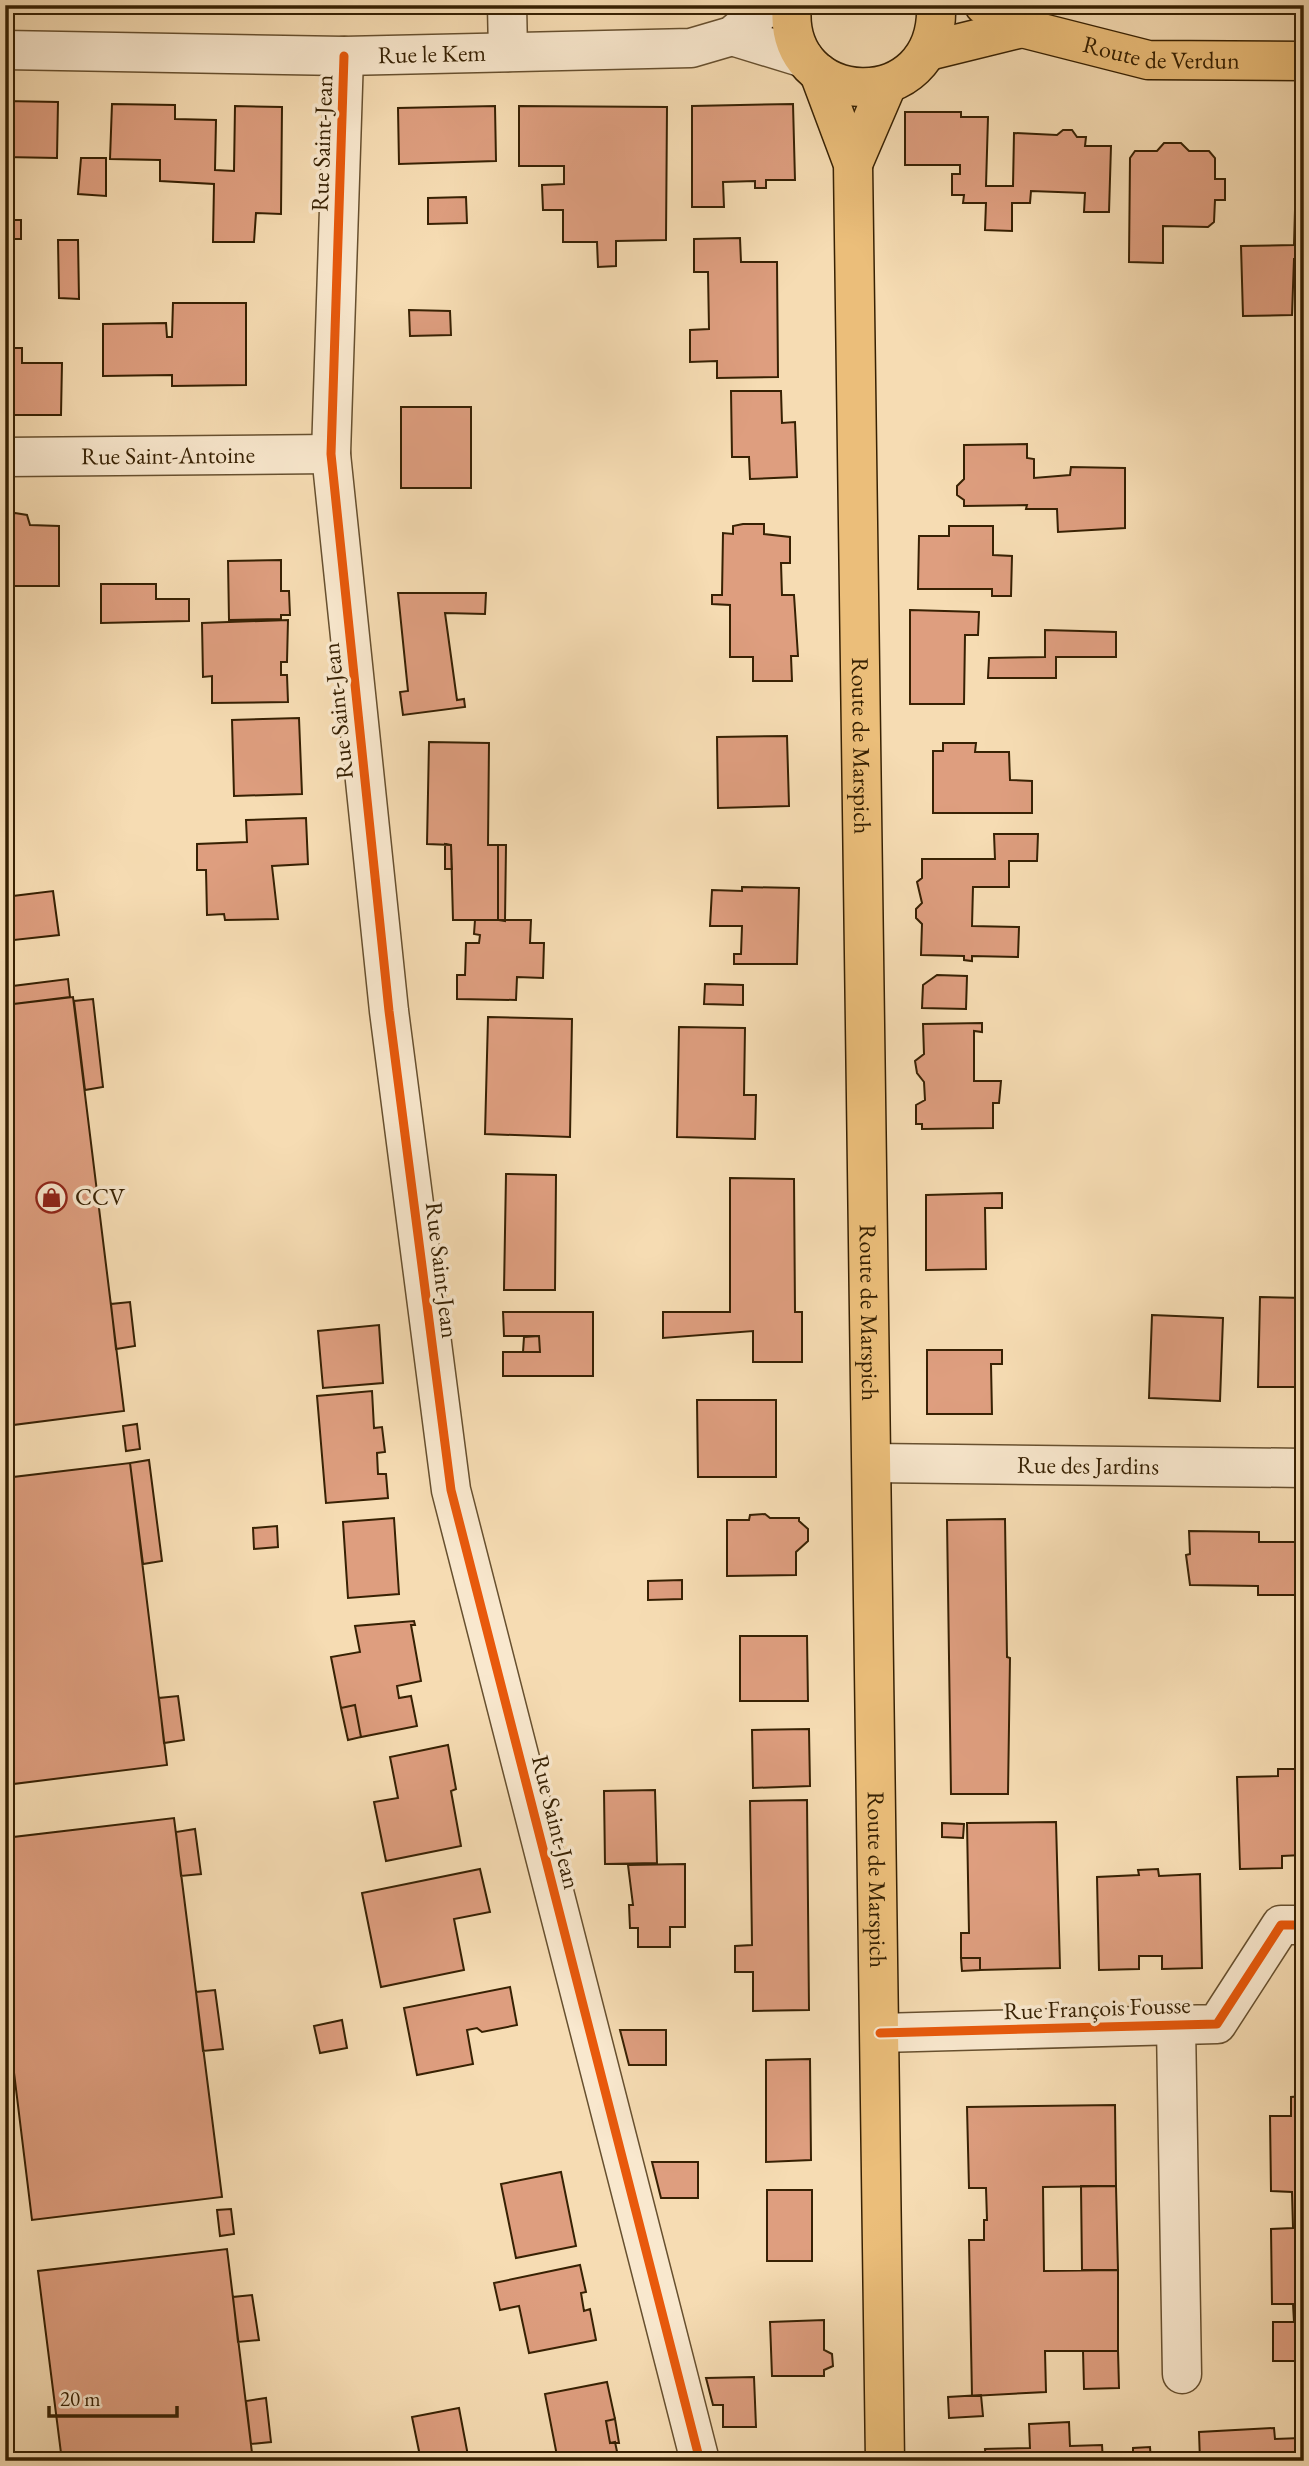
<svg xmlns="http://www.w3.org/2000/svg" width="1309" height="2466" viewBox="0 0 1309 2466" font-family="'EB Garamond',serif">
<rect width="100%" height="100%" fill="#f6dcb3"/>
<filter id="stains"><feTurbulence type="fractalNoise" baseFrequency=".00286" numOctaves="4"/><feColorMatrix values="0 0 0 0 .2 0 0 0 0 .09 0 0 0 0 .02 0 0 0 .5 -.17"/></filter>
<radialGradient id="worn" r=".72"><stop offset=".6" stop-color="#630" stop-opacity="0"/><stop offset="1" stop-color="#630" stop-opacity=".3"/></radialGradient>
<!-- building -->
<path fill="#de9e7f" stroke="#372103" stroke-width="2" d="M5 101 58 102 57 158 5 157Z
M112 104 175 105V119L216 120 215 170 234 171 235 106 282 107 281 214 256 213 254 242H213L214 184 160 181V160L110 159Z
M793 104 795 180H766V188H755V181L723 182 724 207H692V106Z
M495 106 496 161 399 164 398 108Z
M519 106 667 107 666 240 616 241V266L598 267 597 242H563V210H543L542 185 564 184V166H519Z
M905 112H961V117H988L986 186H1013L1014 133 1057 135 1063 130H1072L1077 137H1086L1085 146H1111L1109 212H1084L1085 193 1031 191 1030 203H1012V231L985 230 986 203H963L964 195H952V174H960V165H905Z
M1297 140H1304V259H1294L1292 315 1243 316 1241 246 1294 245Z
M1164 143H1181L1189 151H1209L1215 158V179H1225V200H1215L1214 222 1208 227 1163 226V263L1129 262 1130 158 1135 151H1157Z
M81 158H106V196L78 194Z
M466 197 467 223 428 224V198Z
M5 220H21V239H5Z
M740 238 741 262H777L778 377 717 378V361L690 362V330L709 329 708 272H694V239Z
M58 240H78L79 299 59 298Z
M173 303H246V385L172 386V375L103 376V324L166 323 167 337H172Z
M409 310 450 311 451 335 410 336Z
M5 348H22V363H62L61 415H5Z
M731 391H781L782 423 795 422 797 477 750 479 749 457H732Z
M401 407H471V488H401Z
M1027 444V458L1034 459V478L1070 475 1071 467 1125 468V528L1058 532 1057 509H1026L1027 505 964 506V500L957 495V486L964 479V445Z
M15 513 27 515 30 525 59 526V586H5V517Z
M743 524H764V534L790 537V563H781L782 595H794L798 656H791L792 681H753V657H730V605L712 604V595H722L723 533 733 534V526Z
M949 526H993V555L1012 556 1011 596H992V589H918L919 536H949Z
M281 560V591H289L290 615H281V619L229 620 228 561Z
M101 584H156V599H189V621L101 623Z
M398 593H486L485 614 445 613 457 700 464 699 465 707 403 715 400 692 408 691Z
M910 610 979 612 978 635H965L964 704H910Z
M288 620 287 662H281V675H287L288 702 212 703V676L203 677 202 623Z
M1045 630 1116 632V657H1056V678H988L989 658 1045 657Z
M299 718 302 794 234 796 232 720Z
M787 736 789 806 718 808 717 737Z
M429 742 489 743 488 845H498V920H453L451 845 427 844Z
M943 743H976L975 752H1009L1010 780 1032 781V813H933V751H943Z
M306 818 308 864 272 866 278 919 225 920 224 914 207 915 206 870H197V844L247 842 246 820Z
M994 834H1038L1037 861H1009V887H973L972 926 1019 927 1018 957 972 956V961L964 960V956L921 955 922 924 916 918V909L922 903 917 882 922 878V859H995Z
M445 844 451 845 452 869H445Z
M498 845H506L505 921 498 920Z
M742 887 799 888 797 964H734V954H741L742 926H710L712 890 742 891Z
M53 891 59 935 5 941V897Z
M475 920H531L530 943H544L543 978 517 977 516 1000 457 999V975H465L466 943H479L480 935 474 934Z
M937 975 967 976 966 1009 922 1008 923 985Z
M68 979 70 997 5 1005V987Z
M705 984 743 985V1005L704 1004Z
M73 997 124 1411 5 1426V1005Z
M93 999 103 1087 85 1090 74 1001Z
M488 1017 572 1019 570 1137 485 1134Z
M982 1023V1032L974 1031V1081H1001L999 1103H993V1128L922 1129V1124H916V1105L925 1100 924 1082 917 1073 915 1061 924 1054 923 1024Z
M679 1027 745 1028 744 1095H756L755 1139 677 1137Z
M506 1174 556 1175 555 1290H504Z
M730 1178 794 1179 795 1312H802V1362H753V1331L663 1338V1312H730Z
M1002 1193V1208H985L986 1269 926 1270V1195Z
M1260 1297 1304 1298V1387H1258Z
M130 1302 135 1346 116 1349 111 1304Z
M503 1312H593V1376H503V1352H540L539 1336H504Z
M1152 1315 1223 1318 1220 1401 1149 1398Z
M379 1325 383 1383 323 1388 318 1331Z
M539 1336 540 1352H523L524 1337Z
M927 1350H1002V1364H991L992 1414H927Z
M372 1391 374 1428 382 1427 385 1452 377 1453 378 1474H386L388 1498 326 1503 317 1396Z
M697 1400H776V1477H698Z
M137 1424 140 1449 126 1451 123 1426Z
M149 1460 162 1561 143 1564 130 1463Z
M130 1463 167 1765 5 1785V1478Z
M765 1514 770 1518H799V1521L808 1529V1541L796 1552V1575L727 1576V1520H749L750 1515Z
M394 1518 399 1594 348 1598 343 1522Z
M1005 1519 1007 1657 1010 1658 1008 1794H951L947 1520Z
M277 1526 278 1547 254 1549 253 1528Z
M1189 1531 1259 1532V1542H1298V1595H1258V1586L1190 1585 1186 1555 1190 1554Z
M682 1580V1599L648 1600V1581Z
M414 1621 415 1625H411L421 1681 397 1686 399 1698 411 1696 417 1726 361 1737 355 1705 341 1708 331 1657 360 1652 355 1626Z
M740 1636H807L808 1701H740Z
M178 1696 184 1740 164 1743 159 1698Z
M355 1705 361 1737 348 1740 341 1708Z
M809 1729 810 1786 753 1788 752 1730Z
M448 1745 456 1789 451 1791 461 1846 386 1861 374 1802 398 1798 390 1757Z
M1278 1769H1297V1775H1304V1867H1299L1302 1866V1855L1282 1856V1868L1240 1869 1237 1777 1278 1776Z
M655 1790 657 1863 605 1864 604 1791Z
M807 1800 809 2010 753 2011V1972H735V1946L752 1945 750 1801Z
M174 1818 222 2197 32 2220 5 1999V1838Z
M1056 1822 1060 1968 980 1970V1958H961V1933H969L967 1823Z
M942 1823 964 1824 963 1838 942 1837Z
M195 1829 201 1874 181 1876 176 1832Z
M685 1864V1927H670V1947H638V1928H630L629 1905H633L628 1865Z
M480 1869 490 1912 454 1919 464 1970 381 1987 362 1893Z
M1158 1869 1159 1876 1200 1874 1202 1968 1162 1969V1956H1139V1969L1099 1970 1097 1877 1139 1875 1138 1870Z
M961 1958H980V1970L962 1971Z
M510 1987 517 2025 482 2032 477 2028 467 2030 473 2064 417 2075 404 2008Z
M215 1990 223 2049 203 2051 196 1992Z
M1295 2017H1304V2075L1296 2076Z
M342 2020 347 2048 320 2053 314 2026Z
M620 2030H666V2065H629Z
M810 2059 811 2160 766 2162V2060Z
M1304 2096V2380H1295V2361H1273V2322H1294L1293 2304H1272L1271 2229 1293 2228 1292 2192 1271 2191 1270 2116H1291V2097Z
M1115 2105 1116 2186 1043 2187 1044 2271 1118 2270V2351H1045L1046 2392 972 2396 969 2240H984V2220H987L986 2188H969L967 2107Z
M652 2162H698V2198H661Z
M561 2172 576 2246 516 2258 501 2184Z
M1081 2186H1116L1118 2270H1082Z
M767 2190H812V2261H767Z
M231 2209 234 2234 220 2236 217 2210Z
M227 2249 253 2461H62L38 2271Z
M580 2265 586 2292 581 2293 584 2311 590 2309 596 2340 529 2353 519 2306 500 2310 494 2283Z
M252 2295 259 2340 238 2342 233 2297Z
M824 2320V2350L832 2354 833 2366 824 2370V2376H772L770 2322Z
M1083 2351H1118L1119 2388 1084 2389Z
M754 2377 756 2427H723V2405H713L706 2378Z
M607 2382 615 2419 606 2421 610 2443 615 2442 619 2461H558L545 2394Z
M981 2395 983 2416 949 2418 948 2397Z
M266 2398 271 2442 251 2444 246 2401Z
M459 2408 469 2461H421L412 2417Z
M615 2419 619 2443H610L606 2421Z
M1069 2422 1070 2446 1102 2445 1103 2461H986L985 2449 1030 2448 1029 2424Z
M1274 2428 1275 2439 1300 2438V2461H1200L1199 2432Z
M1150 2447 1151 2461H1133V2448Z
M834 2455V2461H766V2458Z"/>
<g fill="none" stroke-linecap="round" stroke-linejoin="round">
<defs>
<g id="minor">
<path d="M507 5 508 52"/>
<path d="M732 36 804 58"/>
<path id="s1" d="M5 50 344 56 691 48 732 36 769 5"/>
<path d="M344 56 331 454 389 1011 451 1490 700 2461"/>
<path id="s2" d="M5 457 331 454"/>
<path id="s3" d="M873 1463 1304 1468"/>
<path d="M1176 2026 1182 2374"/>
<path d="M880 2033 1217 2024 1281 1925H1304"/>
</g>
<g id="major">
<path d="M792 5C781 111 941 118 936 5"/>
<path id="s4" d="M984 5 1022 28 1148 60 1304 61"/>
<path d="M928 51 1022 28"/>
<path id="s5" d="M819 73 853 164 885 2461"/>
<path d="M853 164 887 85"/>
</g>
</defs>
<!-- minor casing -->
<use href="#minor" stroke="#67502f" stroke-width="41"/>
<!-- major casing -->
<use href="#major" stroke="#372103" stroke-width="41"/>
<!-- minor -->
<use href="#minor" stroke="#f9e8ce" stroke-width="38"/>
<!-- major -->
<use href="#major" stroke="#ebbe7a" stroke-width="38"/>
<defs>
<path id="cycleway" d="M344 56 331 454 389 1011 451 1490 700 2461
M880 2033 1217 2024 1281 1925H1304"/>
</defs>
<!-- cycleway casing -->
<use href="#cycleway" stroke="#f9e8ce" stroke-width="13"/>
<!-- cycleway -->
<use href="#cycleway" stroke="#e8590c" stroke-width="9"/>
</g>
<!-- icons -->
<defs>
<symbol id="shop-ring" viewBox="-11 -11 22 22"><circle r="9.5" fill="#f9e8ce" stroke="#8f2418" stroke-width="1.5"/><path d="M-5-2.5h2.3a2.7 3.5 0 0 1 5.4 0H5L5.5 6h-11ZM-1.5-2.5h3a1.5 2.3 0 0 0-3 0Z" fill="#8f2418"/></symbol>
</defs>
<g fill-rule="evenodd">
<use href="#shop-ring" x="34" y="1180" width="35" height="35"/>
</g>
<g text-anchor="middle" stroke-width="7" stroke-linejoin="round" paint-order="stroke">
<!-- street labels -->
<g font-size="24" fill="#372103" stroke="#f9e8ce">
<text dy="8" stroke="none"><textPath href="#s4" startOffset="187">Route de Verdun</textPath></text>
<text dy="8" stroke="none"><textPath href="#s1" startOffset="427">Rue le Kem</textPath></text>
<text transform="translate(322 143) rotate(-88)" y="8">Rue Saint-Jean</text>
<text dy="8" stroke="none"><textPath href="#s2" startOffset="163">Rue Saint-Antoine</textPath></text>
<text transform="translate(338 711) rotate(-96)" y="8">Rue Saint-Jean</text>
<text dy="8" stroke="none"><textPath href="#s5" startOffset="679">Route de Marspich</textPath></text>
<text transform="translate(442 1270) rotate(83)" y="8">Rue Saint-Jean</text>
<text dy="8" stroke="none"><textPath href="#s5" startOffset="1246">Route de Marspich</textPath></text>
<text dy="8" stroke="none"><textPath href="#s3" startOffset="215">Rue des Jardins</textPath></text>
<text transform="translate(556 1822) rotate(76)" y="8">Rue Saint-Jean</text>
<text dy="8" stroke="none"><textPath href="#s5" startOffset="1813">Route de Marspich</textPath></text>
<text transform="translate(1097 2008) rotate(-2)" y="8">Rue François Fousse</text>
</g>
<!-- poi labels -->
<g font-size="24" fill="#372103" stroke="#f9e8ce" text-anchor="start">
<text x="75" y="1205">CCV</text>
</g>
</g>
<!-- margin -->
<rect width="1309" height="2466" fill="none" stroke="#f6dcb3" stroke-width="28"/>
<rect x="7" y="7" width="1295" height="2452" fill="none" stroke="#372103" stroke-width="3.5"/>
<rect x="14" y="14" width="1281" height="2438" fill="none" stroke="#372103" stroke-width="2"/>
<!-- scale -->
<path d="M49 2406v10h128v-10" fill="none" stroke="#372103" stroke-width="3.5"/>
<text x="60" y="2406" font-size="21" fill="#372103" stroke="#f9e8ce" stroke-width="5" paint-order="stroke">20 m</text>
<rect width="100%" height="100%" filter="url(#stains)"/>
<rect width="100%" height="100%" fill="url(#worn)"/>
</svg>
